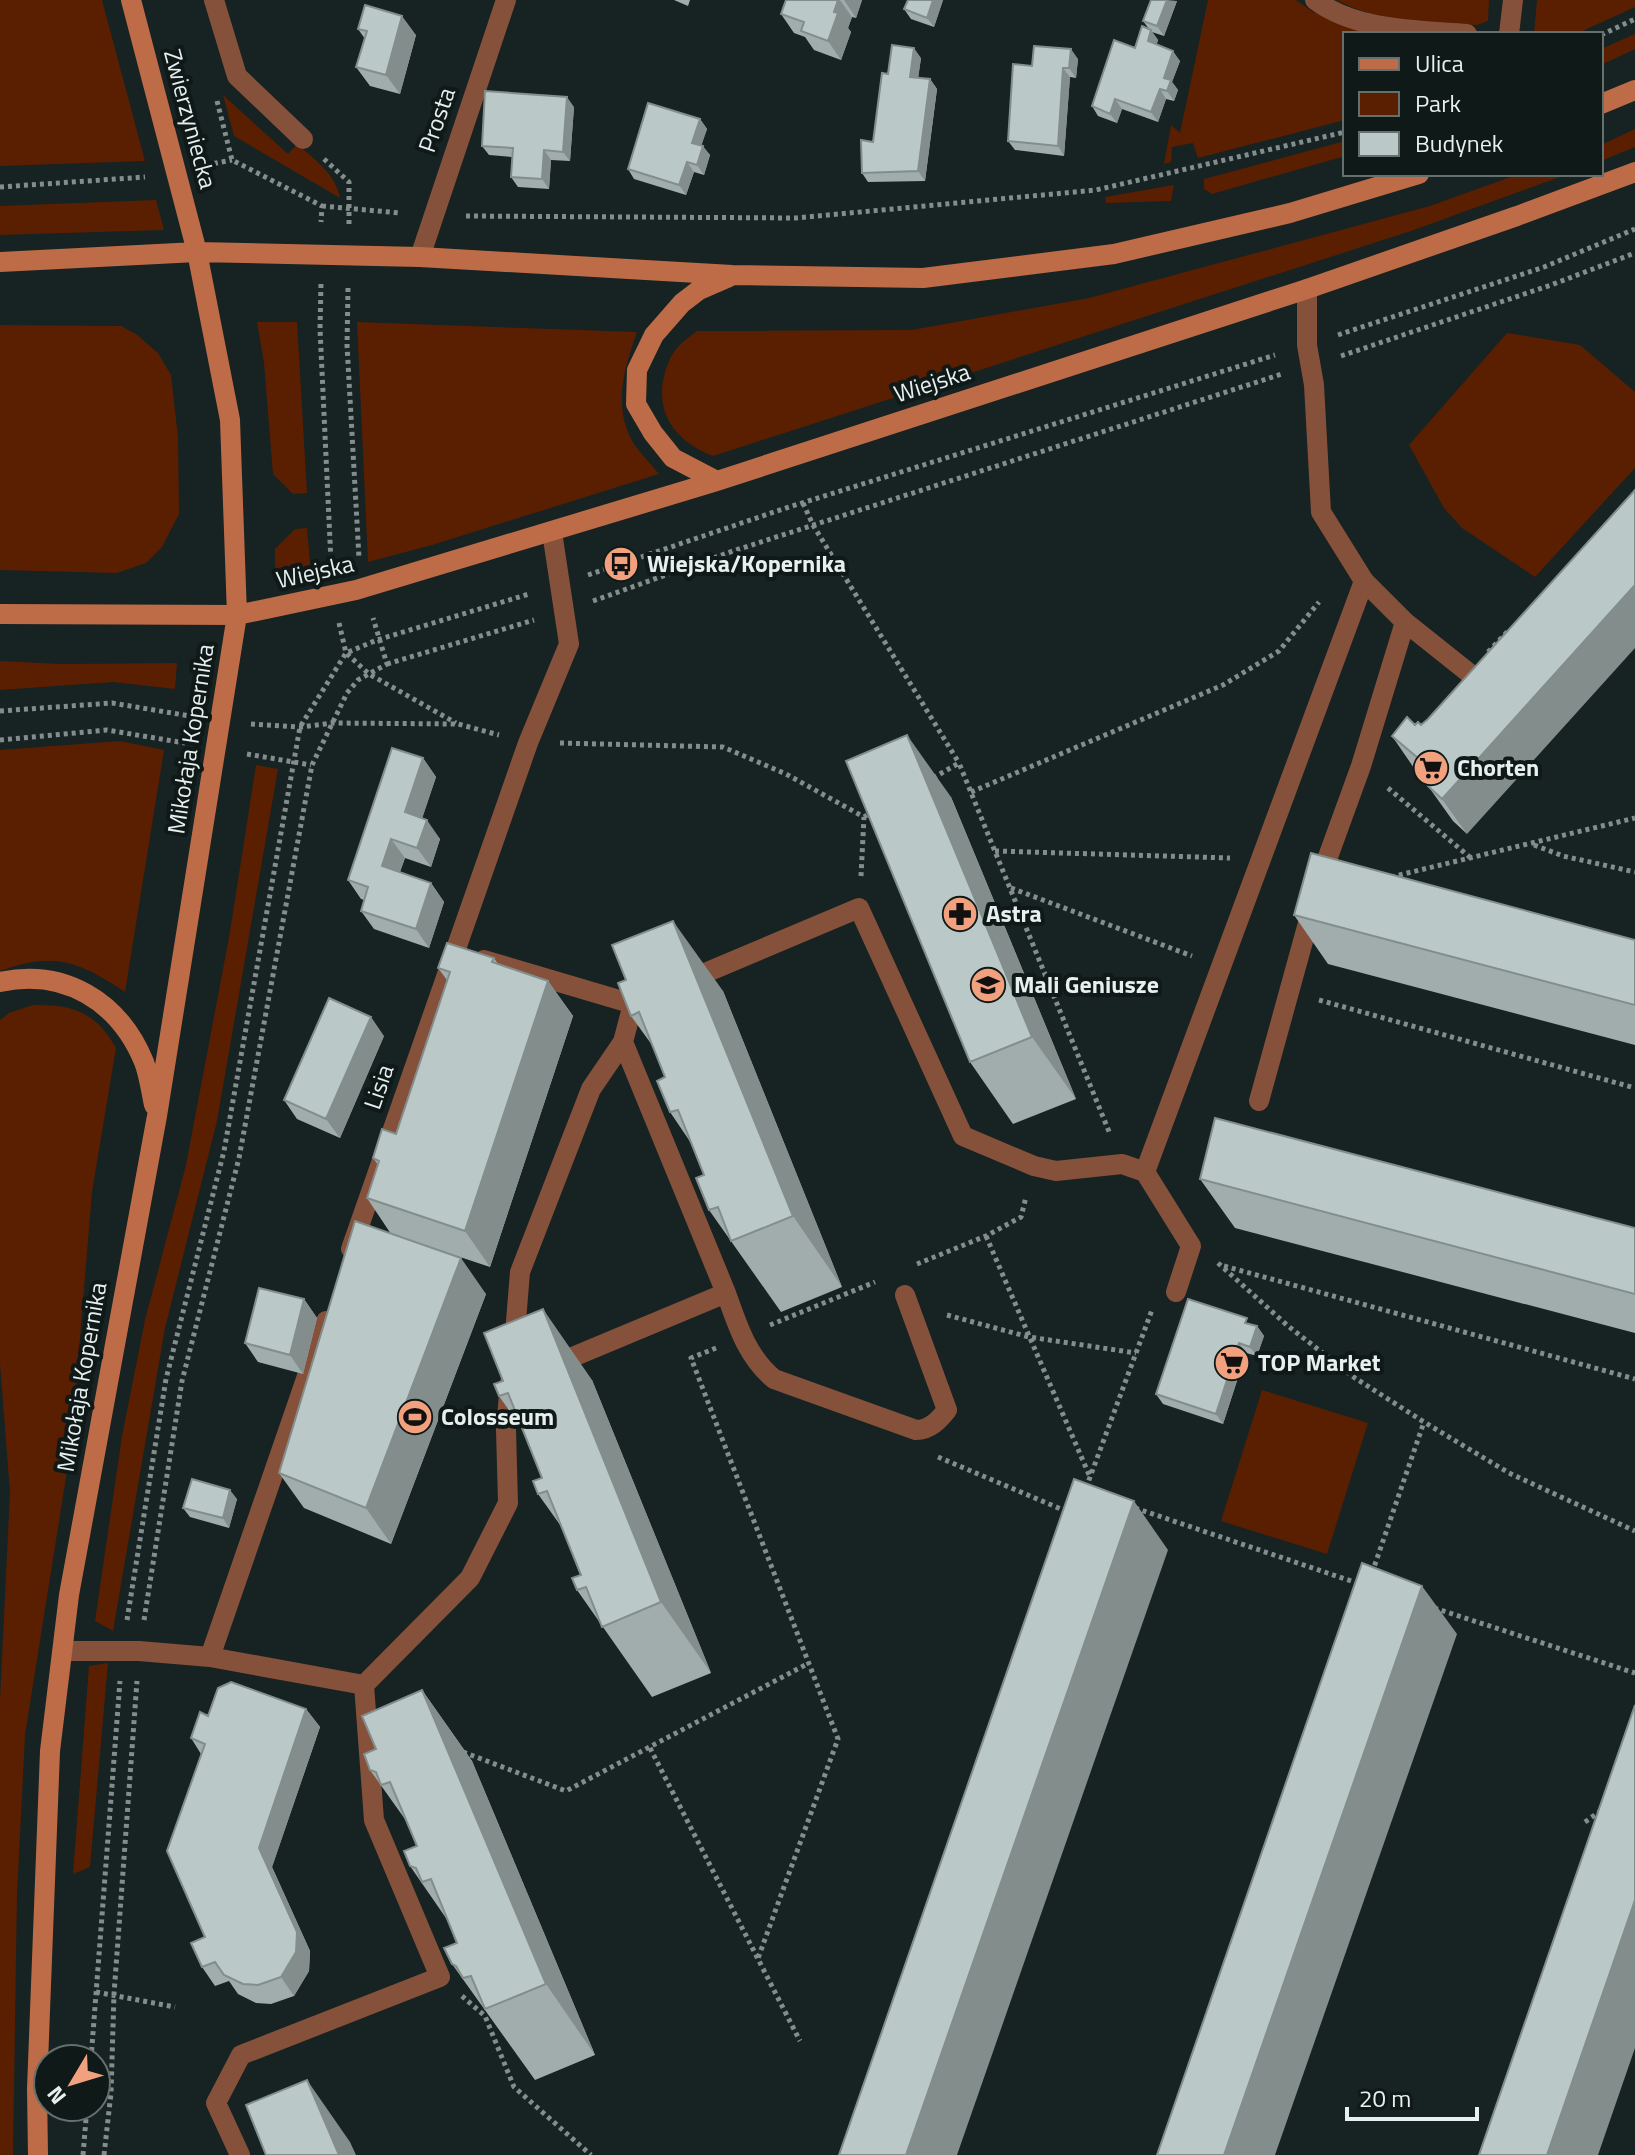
<svg xmlns="http://www.w3.org/2000/svg" width="1635" height="2155" viewBox="0 0 1635 2155" font-family="'Titillium Web',sans-serif">
<rect width="100%" height="100%" fill="#172222"/>
<!-- green -->
<path fill="#5a1f00" d="M0 0H102L145 161 0 166Z
M1208 0H1296L1313 12 1373 34H1345V120L1198 158 1193 143 1172 147 1171 162 1164 164 1171 125 1180 133Z
M1337 0H1489L1488 21 1477 25C1430 22 1378 23 1337 0Z
M1537 0H1635V7L1576 34H1534Z
M1635 34V49L1601 65V49Z
M223 95 288 154 297 144C315 160 336 174 340 198L234 136Z
M1635 129V147L1601 161V145Z
M1345 141V156L1212 194 1204 189V179Z
M1519 174H1568L1411 231 713 456C679 443 657 418 663 381 665 370 670 355 678 347 683 341 691 336 697 331L912 330 1089 298 1430 206Z
M1174 185 1171 201 1106 203 1105 197Z
M156 200 164 230 0 235V206Z
M257 322H297L307 493 293 494 273 474 264 363Z
M357 322 637 332C624 369 612 407 634 444 641 454 651 464 659 474L432 545 368 562Z
M0 325 121 326 136 334 158 353 171 375 178 437 179 514 162 547 146 563 117 573 0 570Z
M1507 333 1580 345 1635 392V468L1535 577 1462 528 1444 508 1409 445Z
M307 528 311 574 275 580V549L295 529Z
M0 661 60 664 177 663 175 689 113 682 0 690Z
M120 741 164 750 125 992C79 961 53 951 0 971V750Z
M256 765 278 769 217 1121 165 1328 113 1631 95 1621 122 1436 145 1320 186 1165 230 932Z
M33 1005C72 1004 96 1012 116 1048L92 1192 71 1446 25 1735 17 1894 13 2155H0V1700L10 1492 0 1364V1020L9 1013Z
M1262 1390 1368 1423 1327 1554 1221 1521Z
M108 1663 90 1867 73 1874 89 1666Z"/>
<g fill="none" stroke-linecap="round" stroke-linejoin="round">
<!-- path -->
<path stroke="#848d8d" stroke-width="5" stroke-dasharray="4 4" stroke-linecap="butt" d="M1601 35 1635 19
M217 101 232 160 322 206 321 222
M324 159 349 182V226
M206 165 232 160
M0 187 145 177
M322 206 400 213
M466 216 796 218 1096 190 1345 132
M321 284 320 329 331 562
M348 288 347 345 359 558
M1338 335 1544 267 1635 229
M1341 356 1551 285 1635 253
M803 503 813 525 959 763
M588 575 786 508 1275 355
M593 601 733 551 1282 374
M339 623 346 653 369 674 456 723
M1488 652 1509 630
M387 664 534 620
M0 711 112 703 190 716
M251 724 300 727 333 723 458 724 499 735
M0 740 107 730 185 743
M560 743 723 747 786 774 864 817 872 812
M247 754 311 765
M933 778 959 763 1110 1134
M1388 788 1472 859
M971 792 1223 685 1279 651 1319 602
M1534 845 1563 856 1635 872
M995 851 1230 858
M861 876 864 817
M1391 877 1635 818
M1011 888 1192 956
M1319 1000 1635 1088
M986 1236 1090 1477
M1218 1263 1288 1326 1355 1378 1424 1422 1509 1473 1635 1531
M917 1264 986 1236 1021 1217 1026 1197
M1224 1266 1635 1379
M947 1315 1029 1337 1136 1353
M770 1325 875 1282
M716 1348 691 1358 838 1739 757 1961
M938 1457 1068 1512
M1086 1488 1152 1310
M1135 1508 1360 1584
M1372 1573 1424 1422
M1434 1608 1635 1673
M127 1620 166 1379 224 1151 300 727 346 653 377 640 529 594
M144 1620 182 1381 239 1158 312 765 347 693 358 680 387 664 373 618
M650 1748 800 2041
M463 1752 566 1791 809 1663
M1585 1822 1602 1810
M96 1992 175 2007
M462 1996 485 2016 514 2087 591 2155
M91 2059 120 1681
M83 2155 87 2107
M104 2155 111 2093 114 1994 137 1681"/>
<!-- service -->
<path stroke="#85513b" stroke-width="20" d="M1509 34 1513 0
M1307 289V345L1314 385 1321 512 1364 581 1405 622 1469 673
M484 960 633 1004
M686 981 859 908 963 1136 1034 1166 1056 1171 1122 1164 1145 1172 1364 581
M1259 1101 1321 876 1361 766 1405 622
M1145 1172 1191 1246 1176 1292
M351 1249 528 743 569 644 552 532
M726 1293C737 1324 747 1357 774 1379L916 1430C930 1430 939 1420 947 1410L905 1295
M514 1346 520 1272 591 1089 623 1042 633 1004 649 997
M551 1366 726 1293 623 1042
M63 1651H139L210 1657 364 1685 470 1578 508 1503 506 1430 510 1382
M210 1657 326 1321
M240 2155 216 2103 241 2055 440 1977 374 1820 364 1685"/>
<!-- minor -->
<path stroke="#85513b" stroke-width="20" d="M214 0 237 76 303 139
M1315 0C1357 31 1416 30 1467 34
M420 257 506 0"/>
<!-- secondary -->
<path stroke="#be6c47" stroke-width="20" d="M1601 104 1635 90
M0 262 197 252 244 253 420 257 732 275 923 278 1114 254 1290 213 1419 174
M717 481 673 458 653 433 636 404 637 370 654 335 682 303 699 290 729 277
M0 614 237 615 356 590 717 481 1307 289 1517 216 1635 172
M0 982C64 968 119 1001 144 1062 149 1075 151 1091 154 1105
M38 2155 37 2089 50 1751 69 1595 157 1116 237 615 230 420 197 252 131 0"/>
</g>
<!-- wall -->
<path fill="#a0adac" d="M674 0H690L688 6Z
M786 0H862L856 18 852 17 848 28 851 32 841 60 814 50 805 37 794 33 781 14Z
M908 0H943L934 27 911 19 904 9Z
M1177 1 1164 36 1152 32 1158 40 1156 45 1180 61 1172 82 1178 90 1174 101 1166 99 1158 122 1122 109 1117 123 1098 116 1092 106 1149 29 1143 21Z
M358 29 416 35 400 94 370 86 356 67 365 39Z
M921 58 918 78 930 79 937 89 925 181 868 182 862 173 873 142 888 74Z
M1078 59 1076 78 1070 77 1064 156 1015 150 1008 141 1032 66Z
M574 107 570 161 551 160 549 189 518 187 511 177 512 157 489 155 482 146Z
M700 119 707 129 701 145 710 155 704 175 694 172 686 195 634 179 628 169Z
M1415 725 1467 834 1453 821 1428 786 1430 783 1416 771 1392 736Z
M423 758 436 777 422 818 440 839 431 867 405 858 400 872 431 883 444 902 429 948 374 929 361 911 364 900 361 899 348 880Z
M951 797 1076 1099 1013 1124 970 1062Z
M1294 915 1635 940V1045L1328 964Z
M494 958 498 964 548 981 573 1016 490 1267 406 1239 486 1294 391 1544 304 1508 279 1473 391 1234 367 1198 378 1165 373 1158 396 1134 447 980 438 968Z
M618 983 723 991 842 1287 781 1312 709 1210 704 1175 691 1143 670 1112 665 1077 652 1045 631 1016Z
M384 1036 340 1138 297 1119 284 1100Z
M1200 1179 1635 1228V1333L1235 1228Z
M304 1299 317 1318 303 1374 258 1362 245 1343Z
M1252 1325 1257 1326 1264 1336 1257 1356 1246 1353 1223 1424 1163 1404 1156 1394Z
M592 1380 711 1673 652 1697 577 1590 581 1575 563 1529 538 1494 542 1478 522 1429 499 1396 494 1384Z
M237 1499 229 1528 190 1517 183 1508Z
M422 1690 472 1761 595 2055 535 2080 452 1964 457 1943 448 1921 410 1866 417 1846 407 1822 370 1770 376 1749Z
M306 1709 320 1727 272 1867 310 1951 309 1971 294 1996 271 2004 256 2003 238 1994 229 1981 215 1986 202 1967 205 1937 201 1754 191 1738 208 1716Z"/>
<!-- shaded-wall -->
<path fill="#828d8c" d="M838 0H840L852 17 848 28 851 32 841 60 828 41 834 12Z
M844 0H862L856 18Z
M933 0H943L934 27 927 18Z
M1167 0 1177 1 1164 36 1157 26Z
M402 16 416 35 400 94 386 75Z
M1151 30 1158 40 1155 51 1148 41Z
M914 48 921 58 917 86 910 77Z
M1071 49 1078 59 1076 78 1069 68Z
M1173 51 1180 61 1172 82 1178 90 1174 101 1167 91 1164 78Z
M1063 68 1070 77 1064 156 1058 146Z
M930 79 937 89 925 181 918 171Z
M1160 89 1166 99 1158 122 1151 112Z
M567 97 574 107 570 161 563 152Z
M1115 99 1122 109 1117 123 1110 114Z
M700 119 707 129 699 153 692 143Z
M703 146 710 155 704 175 697 165Z
M544 150 551 160 549 189 542 179Z
M687 162 694 172 686 195 679 185Z
M1635 585V648L1467 834 1442 799Z
M907 735 951 797 1076 1099 1032 1037Z
M423 758 436 777 418 831 405 812Z
M427 820 440 839 431 867 417 848Z
M391 839 405 858 395 885 382 866Z
M431 883 444 902 429 948 416 929Z
M673 921 723 991 842 1287 793 1216Z
M548 981 573 1016 490 1267 465 1231Z
M371 1017 384 1036 340 1138 326 1119Z
M461 1258 486 1294 391 1544 366 1508Z
M304 1299 317 1318 303 1374 290 1355Z
M543 1309 592 1380 711 1673 661 1602Z
M1257 1326 1264 1336 1257 1356 1250 1347Z
M1239 1343 1246 1353 1223 1424 1216 1414Z
M230 1490 237 1499 229 1528 223 1518Z
M1134 1501 1168 1550 957 2155H906Z
M1422 1586 1457 1634 1275 2155H1224Z
M422 1690 472 1761 595 2055 546 1984Z
M306 1709 320 1727 272 1867 310 1951 309 1971 294 1996 281 1977 259 1848Z
M1635 1900V2048L1598 2155H1547Z
M307 2080 350 2142 356 2155H339Z"/>
<!-- building -->
<path fill="#bac9c8" stroke="#828d8c" stroke-width="2" d="M786 0H838L834 12 838 13 828 41 801 31 804 22 781 14Z
M908 0H933L927 18 904 9Z
M1151 0H1167L1157 26 1143 21Z
M365 5 402 16 386 75 356 67 367 31 358 29Z
M1142 26 1151 30 1148 41 1173 51 1164 78 1171 80 1167 91 1160 89 1151 112 1115 99 1110 114 1092 106 1114 40 1135 48Z
M892 45 914 48 910 77 930 79 918 171 862 173 861 140 873 142 882 73 888 74Z
M1034 46 1071 49 1069 68H1063L1058 146 1008 141 1013 64 1032 66Z
M485 91 567 97 563 152 544 150 542 179 511 177 513 148 482 146Z
M648 103 700 119 692 143 703 146 697 165 687 162 679 185 628 169Z
M1635 490V585L1442 799 1428 786 1438 775 1392 736 1407 717 1415 725 1418 722 1421 725 1428 719Z
M907 735 1032 1037 970 1062 846 761Z
M392 748 423 758 405 812 427 820 417 848 391 839 382 866 431 883 416 929 361 911 368 887 348 880Z
M1311 853 1635 940V1005L1294 915Z
M673 921 793 1216 731 1241 718 1207 709 1210 696 1178 704 1175 678 1110 670 1112 657 1081 665 1077 639 1012 631 1016 618 983 626 980 612 945Z
M447 943 494 958 492 962 548 981 465 1231 367 1198 379 1161 373 1158 382 1129 396 1134 450 972 438 968Z
M329 998 371 1017 326 1119 284 1100Z
M1215 1118 1635 1228V1294L1200 1179Z
M355 1221 461 1258 366 1508 279 1473Z
M259 1288 304 1299 290 1355 245 1343Z
M1188 1299 1247 1318 1245 1323 1257 1326 1250 1347 1239 1343 1216 1414 1156 1394Z
M543 1309 661 1602 602 1627 586 1587 577 1590 572 1578 581 1575 547 1491 538 1494 533 1481 542 1478 508 1393 499 1396 494 1384 503 1381 484 1333Z
M192 1479 230 1490 223 1518 183 1508Z
M1074 1479 1134 1501 906 2155H839Z
M1362 1563 1422 1586 1224 2155H1157Z
M231 1682 306 1709 259 1848 297 1932 296 1952 281 1977 258 1985 243 1984 224 1975 215 1962 202 1967 191 1943 205 1937 167 1851 205 1744 191 1738 200 1712 208 1716 218 1688Z
M422 1690 546 1984 485 2009 471 1976 463 1978 456 1966 452 1964 444 1948 457 1943 431 1879 422 1882 416 1868 410 1866 404 1851 417 1846 390 1782 381 1785 376 1772 370 1770 364 1754 376 1749 362 1716Z
M1635 1705V1900L1547 2155H1479Z
M307 2080 339 2155H266L246 2105Z"/>
<!-- icons -->
<defs>
<symbol id="bus-disc" viewBox="-11 -11 22 22"><circle r="9.5" fill="#f2a17e" stroke="#0e1918"/><path d="M-5-6H5V4H4V6H2V4H-2V6H-4V4H-5ZM-3.5-4V0h7V-4ZM-3.5 1.2v1.5H-2V1.2ZM2 1.2v1.5H3.5V1.2Z" fill="#111"/></symbol>
<symbol id="supermarket-disc" viewBox="-11 -11 22 22"><circle r="9.5" fill="#f2a17e" stroke="#0e1918"/><path d="M-6-5.5h2.5l.6 2H6L4.5 2H-2.5L-4.4-4H-6ZM-1.5 3.2a1.3 1.3 0 1 0 .1 0ZM3 3.2a1.3 1.3 0 1 0 .1 0Z" fill="#111"/></symbol>
<symbol id="pharmacy-disc" viewBox="-11 -11 22 22"><circle r="9.5" fill="#f2a17e" stroke="#0e1918"/><path d="M-2-6h4v4h4v4h-4v4h-4v-4h-4v-4h4Z" fill="#111"/></symbol>
<symbol id="school-disc" viewBox="-11 -11 22 22"><circle r="9.5" fill="#f2a17e" stroke="#0e1918"/><path d="M0-5L7-2L0 1L-7-2ZM-4 1L0 2.5L4 1V4Q0 6-4 4Z" fill="#111"/></symbol>
<symbol id="stadium-disc" viewBox="-11 -11 22 22"><circle r="9.5" fill="#f2a17e" stroke="#0e1918"/><path d="M0-5a6.5 5 0 1 0 0 10a6.5 5 0 1 0 0-10ZM-3.5-1.8h7v3.6h-7Z" fill="#111"/></symbol>
</defs>
<g fill-rule="evenodd">
<use href="#bus-disc" x="601" y="544" width="40" height="40"/>
<use href="#supermarket-disc" x="1411" y="748" width="40" height="40"/>
<use href="#pharmacy-disc" x="940" y="894" width="40" height="40"/>
<use href="#school-disc" x="968" y="965" width="40" height="40"/>
<use href="#supermarket-disc" x="1212" y="1343" width="40" height="40"/>
<use href="#stadium-disc" x="395" y="1397" width="40" height="40"/>
</g>
<g text-anchor="middle" stroke-width="8" stroke-linejoin="round" paint-order="stroke">
<!-- street labels -->
<g font-size="24" fill="#e8efef" stroke="#0e1918">
<text transform="translate(190 119) rotate(75)" y="8">Zwierzyniecka</text>
<text transform="translate(437 120) rotate(-71)" y="8">Prosta</text>
<text transform="translate(932 383) rotate(-18)" y="8">Wiejska</text>
<text transform="translate(315 572) rotate(-13)" y="8">Wiejska</text>
<text transform="translate(191 739) rotate(-81)" y="8">Mikołaja Kopernika</text>
<text transform="translate(379 1087) rotate(-71)" y="8">Lisia</text>
<text transform="translate(82 1377) rotate(-80)" y="8">Mikołaja Kopernika</text>
</g>
<!-- poi labels -->
<g font-size="24" font-weight="bold" fill="#e8efef" stroke="#0e1918" text-anchor="start">
<text x="647" y="572">Wiejska/Kopernika</text>
<text x="1457" y="776">Chorten</text>
<text x="986" y="922">Astra</text>
<text x="1014" y="993">Mali Geniusze</text>
<text x="1258" y="1371">TOP Market</text>
<text x="441" y="1425">Colosseum</text>
</g>
</g>
<!-- legend -->
<rect x="1343" y="32" width="260" height="144" fill="#0e1918" stroke="#656f6e" stroke-width="2"/>
<rect x="1359" y="58" width="40" height="12" fill="#be6c47" stroke="#656f6e" stroke-width="2"/>
<text x="1415" y="72" font-size="24" fill="#e8efef">Ulica</text>
<rect x="1359" y="92" width="40" height="24" fill="#5a1f00" stroke="#656f6e" stroke-width="2"/>
<text x="1415" y="112" font-size="24" fill="#e8efef">Park</text>
<rect x="1359" y="132" width="40" height="24" fill="#bac9c8" stroke="#656f6e" stroke-width="2"/>
<text x="1415" y="152" font-size="24" fill="#e8efef">Budynek</text>
<!-- north arrow -->
<g transform="translate(72 2083) rotate(232)"><circle r="38" fill="#0e1918" stroke="#656f6e" stroke-width="2"/>
<path d="M0-6L14 30L0 20L-14 30Z" fill="#f2a17e"/>
<text y="-12" font-size="22" font-weight="bold" text-anchor="middle" fill="#e8efef">N</text>
</g>
<!-- scale -->
<path d="M1347 2107v12h130v-12" fill="none" stroke="#e8efef" stroke-width="4"/>
<text x="1359" y="2107" font-size="24" fill="#e8efef" stroke="#0e1918" stroke-width="6" paint-order="stroke">20 m</text>
</svg>
